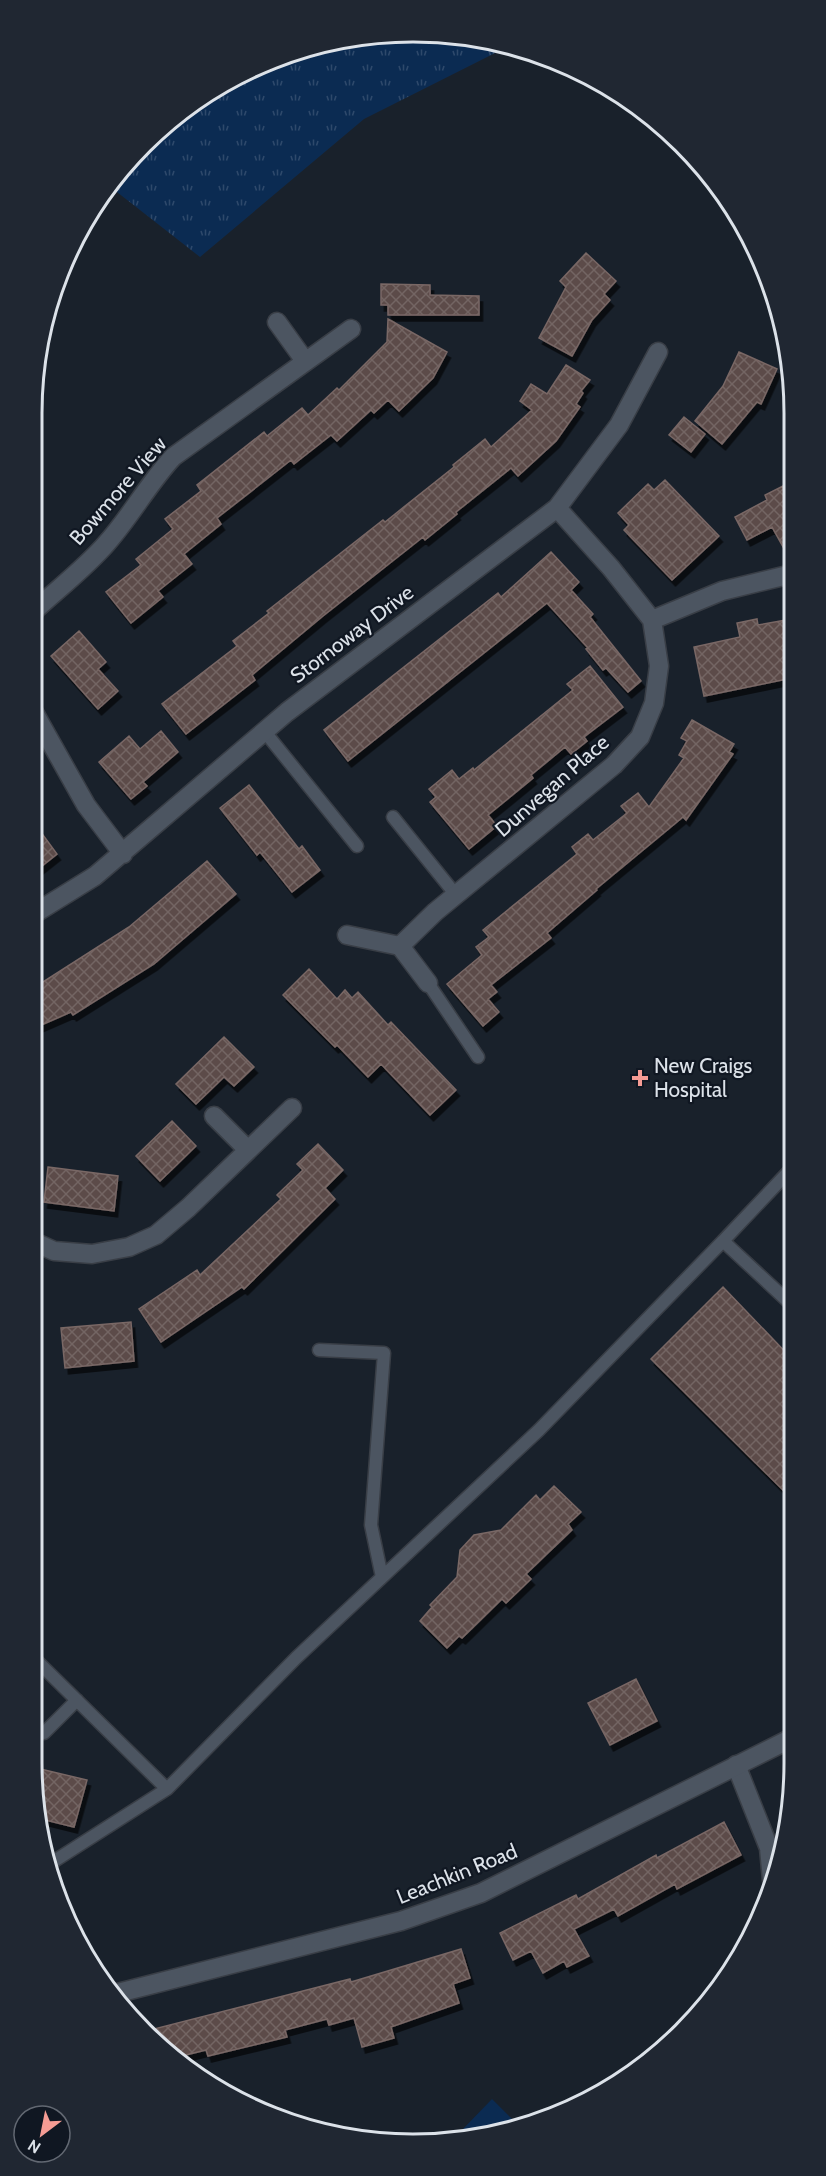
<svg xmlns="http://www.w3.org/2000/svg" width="826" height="2176" viewBox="0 0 826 2176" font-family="Cabin,sans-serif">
<defs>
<pattern id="grass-tufts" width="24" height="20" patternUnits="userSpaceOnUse" patternTransform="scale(1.5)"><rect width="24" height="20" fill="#0b2b52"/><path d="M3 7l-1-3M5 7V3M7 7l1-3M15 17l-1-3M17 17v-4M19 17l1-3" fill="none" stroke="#2e496b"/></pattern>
<pattern id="building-cross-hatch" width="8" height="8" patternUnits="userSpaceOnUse" patternTransform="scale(1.5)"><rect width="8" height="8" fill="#5c4b49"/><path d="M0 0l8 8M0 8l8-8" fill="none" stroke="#736563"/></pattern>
<filter id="shadow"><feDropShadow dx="3.5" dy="6" stdDeviation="0" flood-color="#0009"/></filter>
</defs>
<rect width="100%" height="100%" fill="#19212b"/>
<!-- grass -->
<path fill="url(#grass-tufts)" d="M364 35 511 45 364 119 200 257 108 185 111 180 223 82Z"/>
<!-- green -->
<path fill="#0b2b52" d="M492 2099 518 2125 488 2137 470 2138 462 2130Z"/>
<!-- building -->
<path fill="url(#building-cross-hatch)" stroke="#796765" stroke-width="1.5" filter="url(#shadow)" d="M586 253 616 281 604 294 610 300 592 320 572 356 539 338 566 287 560 281Z
M381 284 430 285V295L479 296V315H388V305H381Z
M388 319 447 352 433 378 399 411 388 400 374 413 371 410 337 441 331 435 294 464 291 460 217 518 221 524 184 554 192 564 158 591 163 597 131 623 106 592 141 565 136 559 173 529 165 519 201 491 197 485 264 432 267 436 302 408 308 415 337 388 339 390 387 342Z
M739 352 777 369 761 404 757 402 722 444 695 421 723 386Z
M566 365 590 380 581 391 583 393 576 404 580 407 556 441 518 476 511 468 456 512 457 514 425 540 423 537 323 616 252 675 255 680 186 734 162 704 237 646 233 641 269 613 267 611 383 520 385 522 454 467 453 465 485 439 491 447 532 410 520 401 531 384 547 394Z
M684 417 705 434 691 452 669 435Z
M665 480 719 536 672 580 624 530 629 525 618 513 648 484 654 490Z
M783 486 792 501V563L772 527 747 540 735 517 767 500 765 495Z
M551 552 579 582 571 590 593 614 590 617 641 681 628 692 606 668 603 670 586 649 588 648 547 603 348 761 324 730 498 593 501 597Z
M757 619 758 625 792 619V678L704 696 694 647 740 637 737 623Z
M79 631 106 662 98 669 118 691 98 709 51 656Z
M590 666 623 707 584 737 587 741 571 754 565 747 531 775 533 778 488 815 497 826 469 849 430 802 436 797 429 789 452 770 459 779 473 768 474 770 573 690 567 684Z
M692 720 734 744 729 752 733 754 686 820 683 817 596 889 597 890 547 933 551 938 491 985 497 992 488 999 499 1012 483 1026 447 984 482 955 476 947 489 937 483 930 577 854 572 847 588 834 593 840 627 813 621 806 638 793 649 807 684 758 679 755 687 741 681 738Z
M161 731 178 752 143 782 147 786 131 799 99 762 129 736 140 749Z
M249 785 299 849 302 846 320 870 292 892 260 852 257 855 220 808Z
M32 820 57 854 32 874Z
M207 861 236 894 154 964 73 1015 71 1012 32 1029V989L129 927Z
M309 969 337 999 345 990 352 998 358 992 388 1025 391 1022 456 1090 430 1115 381 1064 368 1077 337 1045 335 1047 283 995Z
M224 1037 254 1067 234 1086 224 1077 196 1104 176 1084Z
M172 1121 196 1146 160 1181 136 1156Z
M318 1144 343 1170 325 1188 335 1199 244 1289 242 1287 161 1342 139 1309 197 1270 200 1275 281 1199 277 1195 303 1170 297 1164Z
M48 1167 118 1176 114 1211 44 1202Z
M723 1287 794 1361V1501L651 1359Z
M131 1322 134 1361 65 1368 61 1328Z
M554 1486 581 1512 568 1524 572 1530 526 1574 531 1579 506 1603 502 1599 462 1638 459 1636 447 1648 420 1621 432 1607 430 1605 457 1577 460 1550 474 1535 501 1530 536 1495 540 1500Z
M636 1679 657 1721 610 1745 588 1703Z
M32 1767 87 1780 74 1827 41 1819Z
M724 1822 741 1855 677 1889 675 1884 618 1916 614 1909 574 1929 589 1956 567 1967 564 1961 543 1973 531 1951 513 1960 500 1933 576 1895 578 1899 656 1855 657 1858Z
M461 1949 470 1978 453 1984 459 2003 391 2027 394 2038 362 2047 354 2018 329 2025 327 2019 308 2024 285 2030 287 2037 208 2056 206 2050 178 2057 146 2031 350 1979 351 1982Z"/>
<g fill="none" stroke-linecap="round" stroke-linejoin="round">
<defs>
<path id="service" d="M265 732 357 846
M393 817 456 895
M428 983 478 1057
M723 1241 793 1167
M319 1350 384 1353 371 1525 382 1577
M37 1661 167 1789
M44 1733 77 1700
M48 1865 167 1789 296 1658 539 1430 723 1241 793 1306"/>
<path id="minor" d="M277 322 305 361
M32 617 35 610C59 588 85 568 106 544 131 516 148 484 173 457L351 329
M652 620 722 591 792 574
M32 709 86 805 123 854
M32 915 95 876 287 712 557 508 619 425 658 352
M347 935 400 946
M428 983 400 946 435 912 614 765 640 737 654 703 659 666 652 620 611 568 557 508
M214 1116 248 1150
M32 1241 54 1251 92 1254 129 1247 156 1235 188 1208 292 1108
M736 1765 769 1848 772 1880"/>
<path id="tertiary" d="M114 1994 401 1921 481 1893 794 1737"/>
</defs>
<!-- service casing -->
<use href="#service" stroke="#393e46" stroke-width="15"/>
<!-- minor casing -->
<use href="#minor" stroke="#393e46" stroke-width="21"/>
<!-- tertiary casing -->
<use href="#tertiary" stroke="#393e46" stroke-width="21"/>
<!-- service -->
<use href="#service" stroke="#4c5561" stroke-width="12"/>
<!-- minor -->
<use href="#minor" stroke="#4c5561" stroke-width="18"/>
<!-- tertiary -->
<use href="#tertiary" stroke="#4c5561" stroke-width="18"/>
</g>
<!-- markers -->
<path fill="#f59c94" stroke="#101722" stroke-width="2" d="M637 1069h6v6h6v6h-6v6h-6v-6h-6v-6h6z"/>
<g text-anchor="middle" stroke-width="4.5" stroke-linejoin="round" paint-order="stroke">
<!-- street labels -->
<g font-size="21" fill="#dce2e9" stroke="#101722">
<text transform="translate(118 491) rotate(-49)" y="7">Bowmore View</text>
<text transform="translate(352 634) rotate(-37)" y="7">Stornoway Drive</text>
<text transform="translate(552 786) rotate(-41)" y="7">Dunvegan Place</text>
<text transform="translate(457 1874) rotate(-22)" y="7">Leachkin Road</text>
</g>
<!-- poi labels -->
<g font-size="21" fill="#dce2e9" stroke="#101722" text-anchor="start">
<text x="654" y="1073">New Craigs<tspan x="654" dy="24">Hospital</tspan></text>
</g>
</g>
<!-- crop -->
<path d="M0 0H826V2176H0ZM413 42H413A371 371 0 0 1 784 413V1763A371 371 0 0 1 413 2134H413A371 371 0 0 1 42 1763V413A371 371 0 0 1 413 42Z" fill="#202732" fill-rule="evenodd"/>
<path fill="none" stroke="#dce2e9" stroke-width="3" d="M413 42H413A371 371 0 0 1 784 413V1763A371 371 0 0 1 413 2134H413A371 371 0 0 1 42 1763V413A371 371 0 0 1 413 42Z"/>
<!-- north arrow -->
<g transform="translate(42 2134) rotate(212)"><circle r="28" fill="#101722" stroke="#626872" stroke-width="1.5"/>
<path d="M0-4.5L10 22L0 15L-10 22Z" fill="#f59c94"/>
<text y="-9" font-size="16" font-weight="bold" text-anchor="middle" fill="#dce2e9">N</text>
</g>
</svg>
